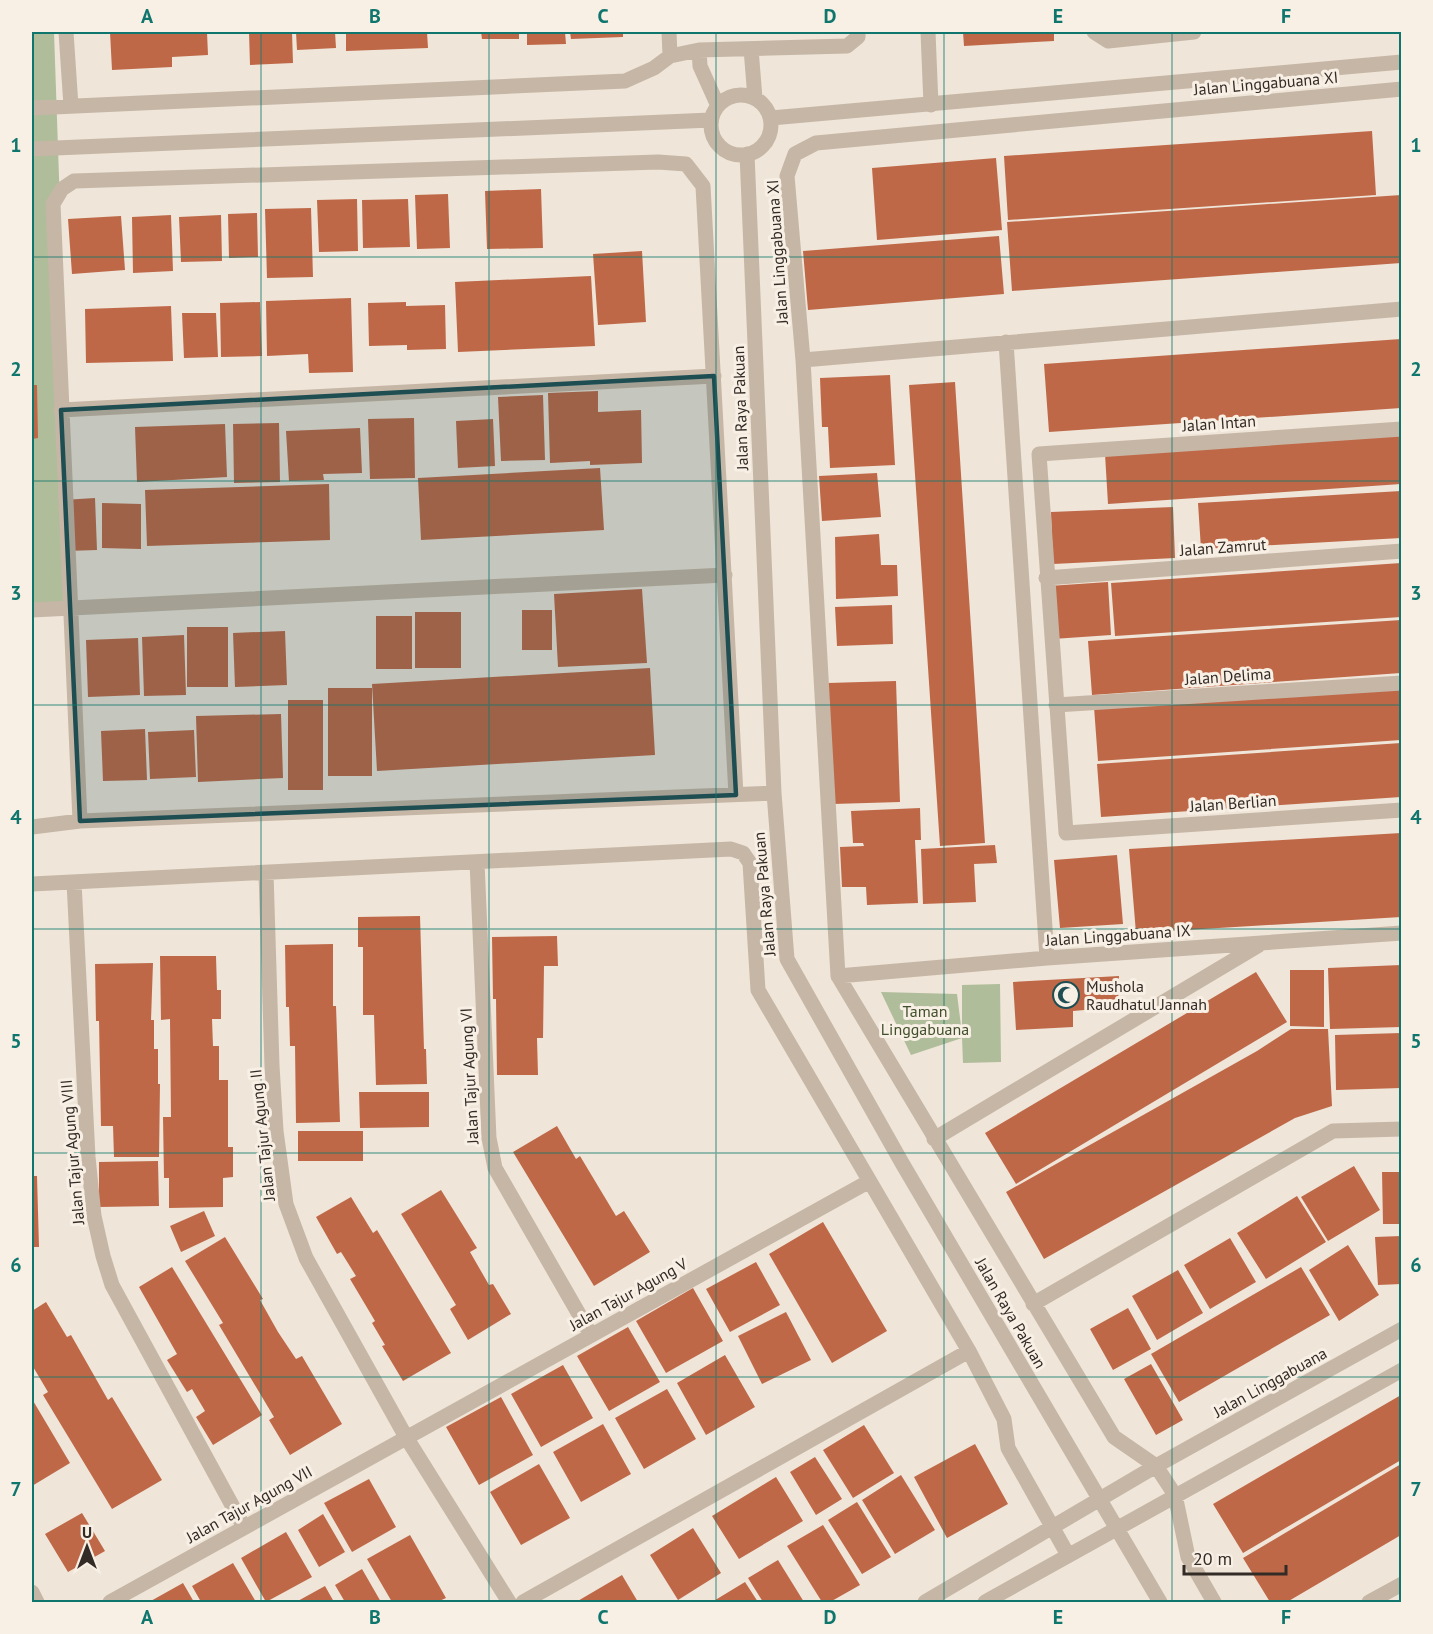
<svg xmlns="http://www.w3.org/2000/svg" width="1433" height="1634" viewBox="0 0 1433 1634" font-family="'PT Sans',sans-serif">
<rect width="100%" height="100%" fill="#efe5d9"/>
<!-- green -->
<path fill="#b0bd9a" d="M32 32H54L74 612 32 615Z
M1000 984 1001 1062 963 1063 962 1038 911 1055 881 992 957 994 962 1034V985Z"/>
<!-- building -->
<path fill="#bf6847" d="M110 32H207L208 55 172 57V67L112 70Z
M249 32H292L293 63 250 65Z
M296 32H335L336 48 297 50Z
M346 32H427L428 48 346 51Z
M481 32H519V39H482Z
M527 32H565L566 44 527 45Z
M570 32H623V37L571 39Z
M963 32H1054V41L964 46Z
M1372 131 1376 195 1008 220 1004 156Z
M996 158 1002 230 877 240 872 168Z
M541 189 543 248 487 249 485 191Z
M448 194 450 248 417 249 415 195Z
M1401 195V263L1012 291 1007 222Z
M357 199 358 251 319 252 317 200Z
M408 199 410 247 363 248 362 200Z
M311 208 313 277 267 278 265 209Z
M257 213 258 257 229 258 228 214Z
M171 215 173 271 133 273 132 217Z
M221 215 222 261 181 262 179 217Z
M121 216 125 270 72 274 68 219Z
M999 236 1004 294 808 310 803 251Z
M642 251 646 322 598 325 593 254Z
M591 276 595 346 458 352 455 282Z
M351 298 353 372 309 373 308 354 267 356 266 301Z
M260 302 262 356 221 357 220 303Z
M406 302V306L445 305 446 349 407 350V345L369 346 368 303Z
M171 306 173 361 86 363 85 309Z
M182 313H216L218 357 184 358Z
M1401 339V408L1049 432 1044 364Z
M890 375 895 465 830 468 828 427H822L820 378Z
M955 382 985 843 940 846 909 385Z
M32 385H37L38 438 32 439Z
M598 391V412L641 410 642 463 590 465V461L550 463 548 393Z
M543 395 545 460 501 461 498 397Z
M414 418 415 478 370 479 368 419Z
M493 419 495 466 458 468 456 421Z
M279 423 280 482 234 483 233 424Z
M225 424 227 477 137 482 135 427Z
M360 428 362 473 323 474 324 480 289 481 286 431Z
M1401 434V484L1108 504 1105 454Z
M600 468 604 530 421 540 418 478Z
M877 473 881 517 822 521 819 476Z
M329 484 330 540 147 546 145 490Z
M1401 491V538L1201 549 1198 503Z
M95 498 97 550 66 551 63 500Z
M102 503 141 504V549L102 548Z
M1173 507 1175 558 1053 564 1051 512Z
M879 534 881 565H897L898 596 836 599 835 537Z
M1401 563V617L1115 636 1111 583Z
M1108 582 1111 635 1053 639 1049 586Z
M642 589 647 663 558 667 554 594Z
M892 605 893 644 837 646 835 607Z
M522 610H552V650H522Z
M415 612H461V668H415Z
M376 616H412V669H376Z
M1401 620V673L1092 695 1088 641Z
M187 627H228V687H187Z
M285 631 287 685 235 687 233 633Z
M184 635 186 695 144 696 142 637Z
M138 638 140 695 88 697 86 640Z
M650 668 655 755 377 771 372 684Z
M896 681 900 802 833 804 828 683Z
M1401 686V740L1098 761 1094 707Z
M328 688H372V776H328Z
M288 700H323V790H288Z
M281 714 283 778 198 782 196 716Z
M145 729 147 780 103 781 101 731Z
M194 730 196 777 150 779 148 732Z
M1401 743V797L1101 817 1097 764Z
M920 808 921 840H915L918 903 867 905 866 887H842L840 847 864 846 863 843H853L851 811Z
M1401 833V917L1136 933 1129 849Z
M995 845 997 863 974 864 976 902 923 904 921 849Z
M1117 855 1123 924 1060 928 1054 860Z
M420 916 424 1049H426L427 1084 376 1085 374 1015H363V947H358V917Z
M557 936 558 966H544L543 1038H537L538 1075H497L496 999H493L492 937Z
M333 944V1006H336L340 1122 296 1123 295 1046H290L289 1007H286L285 945Z
M160 956H216L217 990H221V1019H212L213 1046H219V1080H228V1147H233V1177L223 1178V1207L169 1208V1178H164L163 1117H171L170 1019 161 1020Z
M153 963 151 1020H154V1049H158V1084H160L159 1157H114L113 1126H101L99 1021H96L95 964Z
M1401 965V1027L1330 1029 1328 968Z
M1290 970H1324V1027L1290 1026Z
M1256 972 1287 1022 1016 1184 985 1133Z
M1119 976 1118 1007 1073 1011V1027L1016 1030 1013 982Z
M1291 1029H1328L1332 1106 1295 1118 1044 1259 1006 1192 1257 1051Z
M1401 1033V1088L1336 1090 1335 1035Z
M359 1092H429V1127L360 1128Z
M557 1126 576 1159 580 1156 616 1216 624 1211 650 1252 594 1286 513 1152Z
M298 1131H363V1161H298Z
M158 1161 159 1206 99 1207V1162Z
M1354 1166 1380 1210 1328 1241 1301 1197Z
M1382 1172H1401V1224H1383Z
M32 1176H37L39 1247H32Z
M441 1190 477 1248 470 1252 489 1285 493 1284 511 1314 468 1340 450 1309 456 1305 401 1214Z
M1297 1196 1326 1242 1266 1279 1237 1233Z
M351 1197 373 1233 377 1230 451 1353 403 1381 382 1346 385 1345 372 1323 375 1321 350 1279 356 1276 341 1252 337 1254 316 1217Z
M204 1211 215 1236 181 1252 170 1226Z
M823 1222 887 1331 832 1363 769 1254Z
M1401 1236V1284L1378 1285 1375 1237Z
M225 1237 263 1299 260 1300 278 1332 296 1359 302 1356 342 1424 290 1455 269 1420 274 1417 219 1325 223 1323 185 1261Z
M1230 1238 1256 1282 1210 1309 1184 1265Z
M1348 1245 1379 1295 1339 1321 1309 1270Z
M756 1262 780 1305 730 1332 706 1289Z
M172 1267 262 1415 213 1445 196 1417 205 1411 192 1389 187 1392 167 1360 177 1354 139 1287Z
M1301 1267 1330 1315 1179 1402 1151 1354Z
M1178 1270 1203 1313 1157 1340 1132 1296Z
M693 1288 723 1341 666 1373 636 1321Z
M46 1302 67 1337 71 1335 108 1400 112 1397 162 1480 112 1509 43 1395 48 1392 32 1365V1311Z
M1128 1308 1151 1349 1113 1370 1090 1329Z
M786 1312 811 1360 762 1384 738 1336Z
M628 1327 660 1382 609 1411 577 1356Z
M725 1355 755 1407 706 1435 677 1383Z
M1151 1364 1183 1420 1156 1435 1124 1379Z
M563 1365 593 1418 541 1447 511 1394Z
M667 1389 696 1439 644 1469 615 1418Z
M1401 1395V1460L1243 1553 1213 1504Z
M501 1397 533 1455 479 1485 446 1427Z
M32 1399 70 1463 32 1486Z
M603 1424 631 1474 581 1502 553 1452Z
M864 1425 894 1473 853 1498 823 1450Z
M975 1444 1008 1504 947 1538 914 1477Z
M815 1457 842 1499 816 1515 790 1472Z
M539 1464 570 1518 521 1545 490 1492Z
M1401 1464V1535L1287 1602H1270L1243 1558Z
M901 1475 935 1530 895 1554 862 1500Z
M776 1477 803 1521 739 1559 712 1516Z
M369 1479 396 1527 352 1552 324 1503Z
M857 1502 891 1557 862 1574 828 1520Z
M82 1513 105 1551 68 1572 45 1534Z
M323 1514 345 1552 319 1567 298 1530Z
M823 1525 860 1585 830 1602H822L787 1546Z
M693 1528 721 1573 678 1600 650 1555Z
M286 1532 312 1577 266 1602 241 1558Z
M410 1535 446 1598 437 1602H392L367 1559Z
M778 1560 804 1602H763L748 1578Z
M233 1563 256 1602H201L192 1586Z
M362 1569 381 1602H345L335 1585Z
M622 1575 638 1602H576Z
M745 1582 758 1602H712Z
M183 1583 194 1602H149Z
M325 1586 334 1602H296Z"/>
<g fill="none" stroke-linecap="round" stroke-linejoin="round">
<!-- lane -->
<path stroke="#c6b6a6" stroke-width="15" d="M928 32 931 105"/>
<!-- street -->
<path stroke="#c6b6a6" stroke-width="15" d="M66 32 71 106
M669 32 670 56
M1094 32 1108 41 1194 32
M751 49 755 98
M699 50 700 66 718 106
M1402 89 816 143 795 154 787 176 803 360 1402 309
M711 125a30 30 0 1 1 60 0a30 30 0 1 1-60 0Z
M32 108 625 81 654 68 670 56 699 50 847 46 858 37V32
M771 118 1402 62
M32 149 711 120
M747 154 774 793 787 959 902 1163 1160 1602
M1006 342 1047 958
M803 360 838 976 1114 1437 1156 1466 1175 1495 1188 1557 1214 1602
M61 410 714 376
M1402 429 1039 454 1066 833 1402 810
M1046 578 1402 551
M32 610 725 575
M1056 705 1402 683
M80 821 53 204 62 189 74 181 658 162 686 164 703 186 736 795
M32 827 80 821 774 793
M477 862 489 1138 495 1168 591 1335
M266 873 272 1066 276 1131 286 1204 306 1258 406 1437 509 1602
M74 882 88 1157 94 1216 103 1256 112 1285 244 1527
M32 884 731 849 743 853 750 863 758 990 969 1351 1004 1419 1008 1448 1068 1555
M838 976 1047 958 1402 933
M934 1139 1259 945
M1033 1304 1333 1131 1402 1129
M32 1592 37 1602
M110 1602 868 1182
M523 1602 969 1351
M925 1602 1156 1466 1402 1329
M985 1602 1402 1370
M1369 1602 1402 1584"/>
</g>
<!-- marked area -->
<path fill="#1e4d52" fill-opacity="0.2" stroke="#1e4d52" stroke-width="4.5" stroke-linejoin="round" d="M714 376 736 795 80 821 61 410Z"/>
<!-- grid -->
<path fill="none" stroke="#0f766e" stroke-width="1.5" stroke-opacity="0.55" d="M261 32V1602M489 32V1602M716 32V1602M944 32V1602M1172 32V1602M32 257H1402M32 481H1402M32 705H1402M32 929H1402M32 1153H1402M32 1377H1402"/>
<!-- icons -->
<defs>
<symbol id="mosque-ring" viewBox="-11 -11 22 22"><circle r="9.5" fill="#f8efe5" stroke="#1e4d52" stroke-width="1.5"/><path d="M3.5-4.9A6 6 0 1 0 3.5 4.9A5 5 0 1 1 3.5-4.9Z" fill="#1e4d52"/></symbol>
</defs>
<g fill-rule="evenodd">
<use href="#mosque-ring" x="1051" y="980" width="30" height="30"/>
</g>
<g text-anchor="middle" stroke-width="6" stroke-linejoin="round" paint-order="stroke">
<!-- street labels -->
<g font-size="16" fill="#332b26" stroke="#f8efe5">
<text transform="translate(1266 83) rotate(-5)" y="6">Jalan Linggabuana XI</text>
<text transform="translate(777 252) rotate(-94)" y="6">Jalan Linggabuana XI</text>
<text transform="translate(740 408) rotate(-92)" y="6">Jalan Raya Pakuan</text>
<text transform="translate(1219 423) rotate(-4)" y="6">Jalan Intan</text>
<text transform="translate(1223 547) rotate(-4)" y="6">Jalan Zamrut</text>
<text transform="translate(1228 676) rotate(-4)" y="6">Jalan Delima</text>
<text transform="translate(1233 803) rotate(-4)" y="6">Jalan Berlian</text>
<text transform="translate(764 894) rotate(-95)" y="6">Jalan Raya Pakuan</text>
<text transform="translate(1118 935) rotate(-4)" y="6">Jalan Linggabuana IX</text>
<text transform="translate(469 1076) rotate(-93)" y="6">Jalan Tajur Agung VI</text>
<text transform="translate(262 1135) rotate(-96)" y="6">Jalan Tajur Agung II</text>
<text transform="translate(72 1152) rotate(-95)" y="6">Jalan Tajur Agung VIII</text>
<text transform="translate(628 1294) rotate(-29)" y="6">Jalan Tajur Agung V</text>
<text transform="translate(1011 1313) rotate(60)" y="6">Jalan Raya Pakuan</text>
<text transform="translate(1270 1382) rotate(-29)" y="6">Jalan Linggabuana</text>
<text transform="translate(249 1504) rotate(-29)" y="6">Jalan Tajur Agung VII</text>
</g>
<!-- poi labels -->
<g font-size="16" fill="#332b26" stroke="#f8efe5" text-anchor="start">
<text x="1086" y="992">Mushola<tspan x="1086" dy="18">Raudhatul Jannah</tspan></text>
</g>
<!-- park labels -->
<g font-size="16" fill="#41502c" stroke="#f8efe5">
<text x="925" y="1017">Taman<tspan x="925" dy="18">Linggabuana</tspan></text>
</g>
</g>
<!-- border -->
<rect width="1433" height="1634" fill="none" stroke="#f8efe5" stroke-width="66"/>
<!-- north arrow -->
<g transform="translate(87 1547)" stroke="#f8efe5" stroke-width="4.5" paint-order="stroke">
<path d="M0-4.5L10 22L0 15L-10 22Z" fill="#332b26"/>
<text y="-9" font-size="16" font-weight="bold" text-anchor="middle" fill="#332b26">U</text>
</g>
<!-- scale -->
<path d="M1184 1565v9h102v-9" fill="none" stroke="#332b26" stroke-width="3"/>
<text x="1193" y="1565" font-size="18" fill="#332b26" stroke="#f8efe5" stroke-width="4.5" paint-order="stroke">20 m</text>
<rect x="33" y="33" width="1367" height="1568" fill="none" stroke="#0f766e" stroke-width="2"/>
<g font-size="20" text-anchor="middle" font-weight="bold" fill="#0f766e">
<text x="147" y="23">A</text>
<text x="375" y="23">B</text>
<text x="603" y="23">C</text>
<text x="830" y="23">D</text>
<text x="1058" y="23">E</text>
<text x="1286" y="23">F</text>
<text x="16" y="152">1</text>
<text x="1416" y="152">1</text>
<text x="16" y="376">2</text>
<text x="1416" y="376">2</text>
<text x="16" y="600">3</text>
<text x="1416" y="600">3</text>
<text x="16" y="824">4</text>
<text x="1416" y="824">4</text>
<text x="16" y="1048">5</text>
<text x="1416" y="1048">5</text>
<text x="16" y="1272">6</text>
<text x="1416" y="1272">6</text>
<text x="16" y="1496">7</text>
<text x="1416" y="1496">7</text>
<text x="147" y="1624">A</text>
<text x="375" y="1624">B</text>
<text x="603" y="1624">C</text>
<text x="830" y="1624">D</text>
<text x="1058" y="1624">E</text>
<text x="1286" y="1624">F</text>
</g>
</svg>
